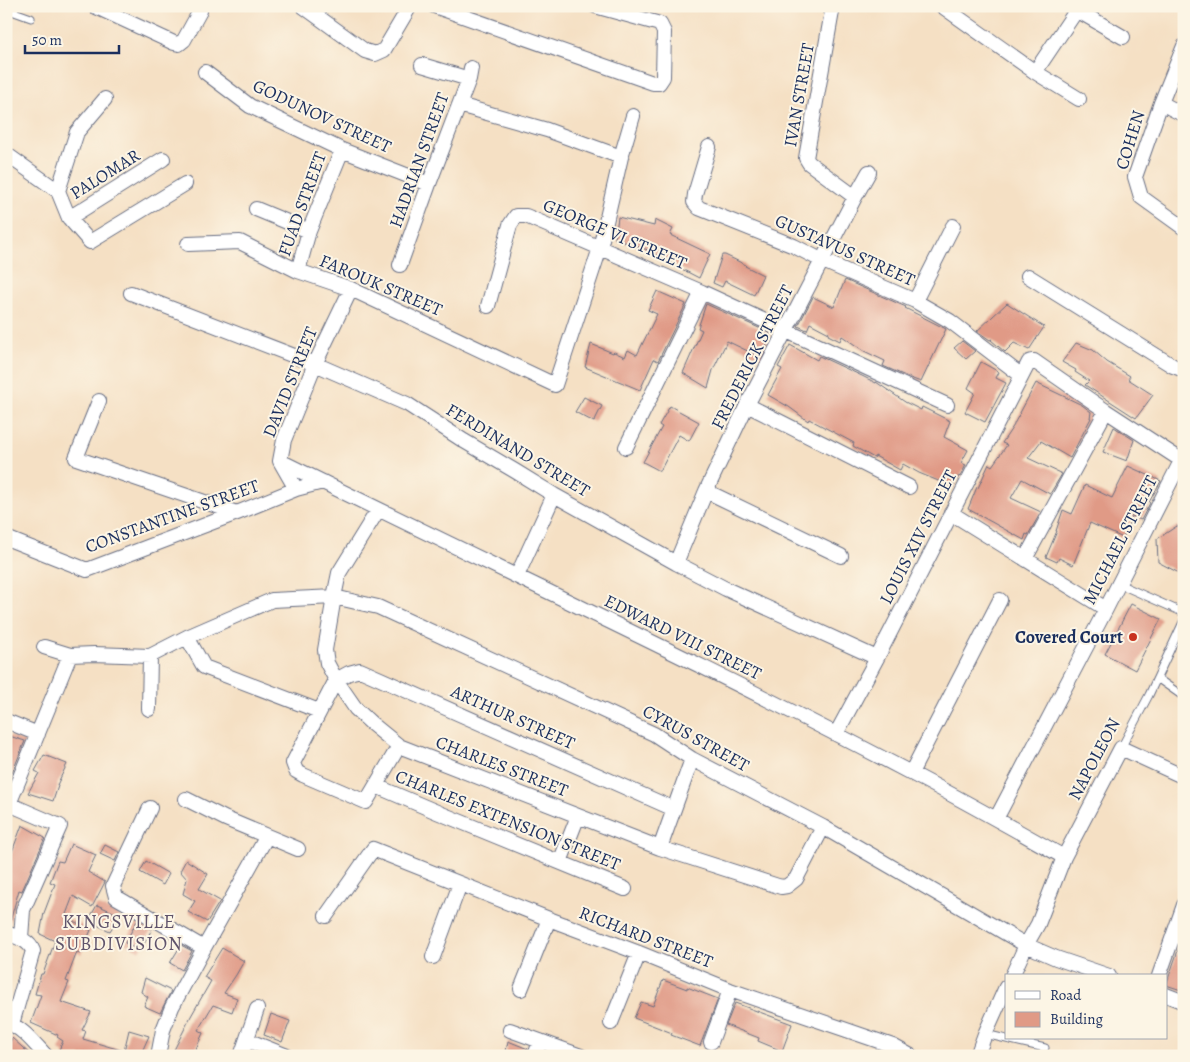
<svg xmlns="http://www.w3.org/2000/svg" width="1190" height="1062" viewBox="0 0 1190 1062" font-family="Alegreya,serif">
<rect width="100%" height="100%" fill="#fcf5e5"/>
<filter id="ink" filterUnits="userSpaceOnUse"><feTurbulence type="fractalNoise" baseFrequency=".02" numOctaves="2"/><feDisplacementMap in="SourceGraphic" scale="10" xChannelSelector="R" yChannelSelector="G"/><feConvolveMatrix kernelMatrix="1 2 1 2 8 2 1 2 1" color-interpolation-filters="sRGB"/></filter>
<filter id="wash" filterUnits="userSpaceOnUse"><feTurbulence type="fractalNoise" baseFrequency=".0096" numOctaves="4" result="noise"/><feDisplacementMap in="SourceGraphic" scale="20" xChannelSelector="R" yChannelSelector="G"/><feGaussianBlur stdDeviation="1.12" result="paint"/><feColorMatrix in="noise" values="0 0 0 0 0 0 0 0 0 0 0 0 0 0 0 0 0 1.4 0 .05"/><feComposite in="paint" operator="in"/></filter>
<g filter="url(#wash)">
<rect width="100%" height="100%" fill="#f5e0c4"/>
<g id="blocks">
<!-- building -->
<path fill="#e09a86" d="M618 217 654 226 655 220 673 229 670 235 710 254 699 278 670 263 671 261 648 252V250L615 239Z
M722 255H725L746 265 745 266 763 275 754 295 725 281 722 287 713 283Z
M845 280 906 307 905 308 946 329 921 382 910 378 883 366 885 361 864 351 842 336 840 341 828 335 829 333 810 323 807 330 798 326 813 297 834 307Z
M657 291 686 304 658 361 654 359 640 390 585 367 591 344 613 353 614 352 625 357 628 350 637 355 657 314 648 310Z
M1007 303 1044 327 1029 350 1014 343 1005 352 991 340 992 339 990 340 977 331Z
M706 304 770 333 765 352 762 358 727 341 713 370 708 388 683 373 702 330 698 328Z
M962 341 975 351 966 359 954 348Z
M1076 343 1093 350 1107 362 1130 376 1128 379 1153 395 1136 418 1085 385 1089 381 1075 372 1076 370 1062 362Z
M790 345 817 360 819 356 862 376 876 383V382L905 402 921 410 922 407 950 421 944 437 968 450 961 463 966 465 960 477 959 476 953 487 919 473 903 464 900 470 875 456 874 458 853 446 854 443 809 419 808 421 789 407 768 395 782 369 778 367Z
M981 362 999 372 996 378 1006 383 985 422 965 412 975 393 968 388Z
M1036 383 1082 405 1091 412 1090 418H1091L1070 458 1041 441 1028 458 1062 474 1050 494 1022 479 1011 498 1041 512 1028 535 1026 534 1024 540 968 509 977 487 978 488 989 464 992 466 1007 445 1002 443 1014 425V424Z
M584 397 602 406 594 422 575 412Z
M670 406 699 422 689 441 679 435 660 471 643 462 662 427 659 425Z
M1114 427 1134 440 1127 461 1103 452Z
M1128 466 1161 481 1149 502 1150 503 1141 520 1132 516 1123 538 1090 523 1073 565 1059 558 1057 562 1046 557 1057 531H1056L1063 510 1072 514 1085 485 1112 498Z
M1177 526 1184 530V570L1179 573 1158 562 1157 539Z
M1131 604 1161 619 1135 670 1105 654Z
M6 735 25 741 6 788Z
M44 755 67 764 57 785 58 786 53 801 28 793 39 773 35 771Z
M22 825 45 838 22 891 19 890 9 925 6 924V868Z
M71 844 96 855 88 872 105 882 92 907 73 896 65 917 91 930 81 954 77 952 66 981 69 982 61 1002 91 1012 82 1030 86 1031 83 1039 124 1051 129 1030 149 1036 140 1056H64V1053L59 1050 63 1041 57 1037 58 1035 31 1023 41 995 35 994 41 974H43L55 941 40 934 44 913 55 884 50 882 58 861 63 862Z
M105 845 119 852 115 861 100 854Z
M186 860 208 874 199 889 220 901 207 922 188 912 195 901 183 894 187 879 180 871Z
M146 861 169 874 163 885 140 872Z
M97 905 120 915 110 931 88 921Z
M137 921 152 929 140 951 125 943Z
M1182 939H1184V991L1166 985Z
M181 945 192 951 182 970 170 963Z
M222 948 244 961 236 975 224 993 237 998 232 1012 213 1005 198 1030 203 1033 195 1051 193 1050 190 1056H171L191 1016 211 981 204 977Z
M145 978 171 991 160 1013 144 1006 148 997 141 992Z
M663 980 687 989V987L718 999 700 1046 671 1035 672 1033 634 1018 641 1002 653 1006Z
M735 1003 792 1024 782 1051 758 1041 759 1038 726 1025Z
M271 1014 290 1021 282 1042 264 1035Z
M12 1038 32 1056H15L7 1048Z
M508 1041 528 1049 526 1056H505Z"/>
</g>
</g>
<g filter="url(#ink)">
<use href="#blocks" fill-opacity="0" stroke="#676d82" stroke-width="1"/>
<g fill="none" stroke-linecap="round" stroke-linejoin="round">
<defs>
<path id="service" d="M6 9 31 18
M1119 584 1184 613
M1157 678 1184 697
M1121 748 1149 695 1184 620
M985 1034 1045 1048"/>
<path id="minor" d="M94 6 174 43 179 44 184 40 200 11V6
M303 6 365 51 375 54 384 50 410 6
M434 6 653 83H659L663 77 664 32 660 24 595 6
M833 6 806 158 809 163 855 197
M942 6 1035 72 1079 99
M1070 6 1123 37
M1184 46 1161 103 1135 177 1141 197 1184 228
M422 65 469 79
M205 72 250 106 342 150 429 184
M1035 72 1076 11
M1161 103 1184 115
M459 105 547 130 621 157
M709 147 695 194 694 202 699 208 794 246 823 261 915 301 950 321 1022 376
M6 154 58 191 69 218 163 159
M58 191 77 132 105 99
M256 209 309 231
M69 218 90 242 185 184
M188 244 240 242 298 271 351 289 555 385 600 248 621 157 633 116
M400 265 429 184 469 79 471 68
M298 271 309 231 342 150
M1028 276 1173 366 1184 370
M131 293 315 364 407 404 464 441 515 471 554 495 676 563 726 589 877 658
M915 301 953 226
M488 306 510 225 516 216H526L702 292 947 405
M99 401 76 458 237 513
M747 405 909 487
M626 447 702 292
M280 461C490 565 702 663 909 772 961 799 1012 828 1064 857
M296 489 280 461 284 440 315 364 351 289
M706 491 841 556
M378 510 339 573 334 597 325 650 327 663 336 680 356 709 372 724 399 746 660 848 781 887 787 886 796 879 823 827
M951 513 1106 609
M6 538 87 570 237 513 296 489 323 482
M1025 559 1106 411
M676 563 706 491 747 405 855 197 869 172
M517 576 554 495
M187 637 204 667 319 711
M44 647 70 655 94 654 150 656 187 637 272 600 334 597 378 607 654 734 692 759 823 827 1026 945 1056 958 1109 976
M149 709 150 656
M6 721 38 734
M836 734 877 658 1029 362 1032 361H1034L1106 411 1178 458 1180 460V463L1106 609 996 819
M399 746 366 802 303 775 296 771 293 763 336 680 349 673 360 670 674 809
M911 773 1000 600
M376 786 437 812 625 889
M186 799 226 819 298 849
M150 808 113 886 116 897 204 948
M660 848 692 759
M560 862 578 816
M326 916 373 849 549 919 639 953 730 990 893 1046 911 1056
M6 933C17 937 29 940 33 951L12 1024
M21 938 23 910 60 826 9 804 70 655
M433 957 460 884
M1012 976 1026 945 1038 924 1064 857 1121 748 1184 777
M1159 976 1184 905
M521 989 549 919
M1166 995 1184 1002
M6 1022C23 1028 34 1043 46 1056
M611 1023 639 953
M510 1030 581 1056
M247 1040 287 1056
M711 1042 730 990
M158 1056 163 1030 172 1007 204 948 267 836
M241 1056 257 1009
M535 1056 540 1041
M977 1056 985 1034 1006 987"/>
</defs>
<!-- service casing -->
<use href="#service" stroke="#676d82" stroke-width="9"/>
<!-- minor casing -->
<use href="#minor" stroke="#676d82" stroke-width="16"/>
<!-- service -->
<use href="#service" stroke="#fff" stroke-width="7"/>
<!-- minor -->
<use href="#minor" stroke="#fff" stroke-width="14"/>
</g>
</g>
<!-- markers -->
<circle fill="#c8321e" stroke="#fcf5e5" stroke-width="2" cx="1133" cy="637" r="5"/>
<g text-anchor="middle" stroke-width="4" stroke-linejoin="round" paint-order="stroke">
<!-- street labels -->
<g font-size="18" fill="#1b2f5e" stroke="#fcf5e5">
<text transform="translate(799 95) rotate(-80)" y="6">IVAN STREET</text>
<text transform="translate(322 116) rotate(25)" y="6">GODUNOV STREET</text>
<text transform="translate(1130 140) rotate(-73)" y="6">COHEN</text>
<text transform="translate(419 160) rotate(-70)" y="6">HADRIAN STREET</text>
<text transform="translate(105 174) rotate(-32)" y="6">PALOMAR</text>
<text transform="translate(302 204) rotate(-70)" y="6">FUAD STREET</text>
<text transform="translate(615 234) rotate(23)" y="6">GEORGE VI STREET</text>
<text transform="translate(845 250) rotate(24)" y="6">GUSTAVUS STREET</text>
<text transform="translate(381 285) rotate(23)" y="6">FAROUK STREET</text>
<text transform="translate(752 357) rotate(-63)" y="6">FREDERICK STREET</text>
<text transform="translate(290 382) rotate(-68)" y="6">DAVID STREET</text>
<text transform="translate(518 450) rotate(31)" y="6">FERDINAND STREET</text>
<text transform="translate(172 516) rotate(-20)" y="6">CONSTANTINE STREET</text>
<text transform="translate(918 537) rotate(-63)" y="6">LOUIS XIV STREET</text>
<text transform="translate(1120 540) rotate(-63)" y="6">MICHAEL STREET</text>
<text transform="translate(683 637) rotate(26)" y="6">EDWARD VIII STREET</text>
<text transform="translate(513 717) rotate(24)" y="6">ARTHUR STREET</text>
<text transform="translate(696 738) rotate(29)" y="6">CYRUS STREET</text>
<text transform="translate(1094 759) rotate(-62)" y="6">NAPOLEON</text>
<text transform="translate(502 766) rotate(21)" y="6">CHARLES STREET</text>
<text transform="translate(508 820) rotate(22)" y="6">CHARLES EXTENSION STREET</text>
<text transform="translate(646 937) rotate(21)" y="6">RICHARD STREET</text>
</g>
<!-- poi labels -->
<g font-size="18" font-weight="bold" fill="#1b2f5e" stroke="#fcf5e5" text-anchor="end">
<text x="1123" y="643">Covered Court</text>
</g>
<!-- neighbourhood labels -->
<g font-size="19" letter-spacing="1" fill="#60546c" stroke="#fcf5e5">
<text x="119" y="928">KINGSVILLE<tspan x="119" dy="22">SUBDIVISION</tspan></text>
</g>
</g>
<!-- margin -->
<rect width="1190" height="1062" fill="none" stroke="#fcf5e5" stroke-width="25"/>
<!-- legend -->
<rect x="1005" y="974" width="162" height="65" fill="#fcf5e5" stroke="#a2a6af"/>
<rect x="1015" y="991" width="25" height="8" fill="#ffffff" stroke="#a2a6af"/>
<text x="1050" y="1000" font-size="15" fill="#1b2f5e">Road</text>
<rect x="1015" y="1012" width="25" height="15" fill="#e09a86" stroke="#a2a6af"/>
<text x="1050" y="1024" font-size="15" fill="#1b2f5e">Building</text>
<!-- scale -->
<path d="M25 45v8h94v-8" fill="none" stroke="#1b2f5e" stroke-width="2.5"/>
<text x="32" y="45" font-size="15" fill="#1b2f5e" stroke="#fcf5e5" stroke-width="4" paint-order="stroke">50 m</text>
</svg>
